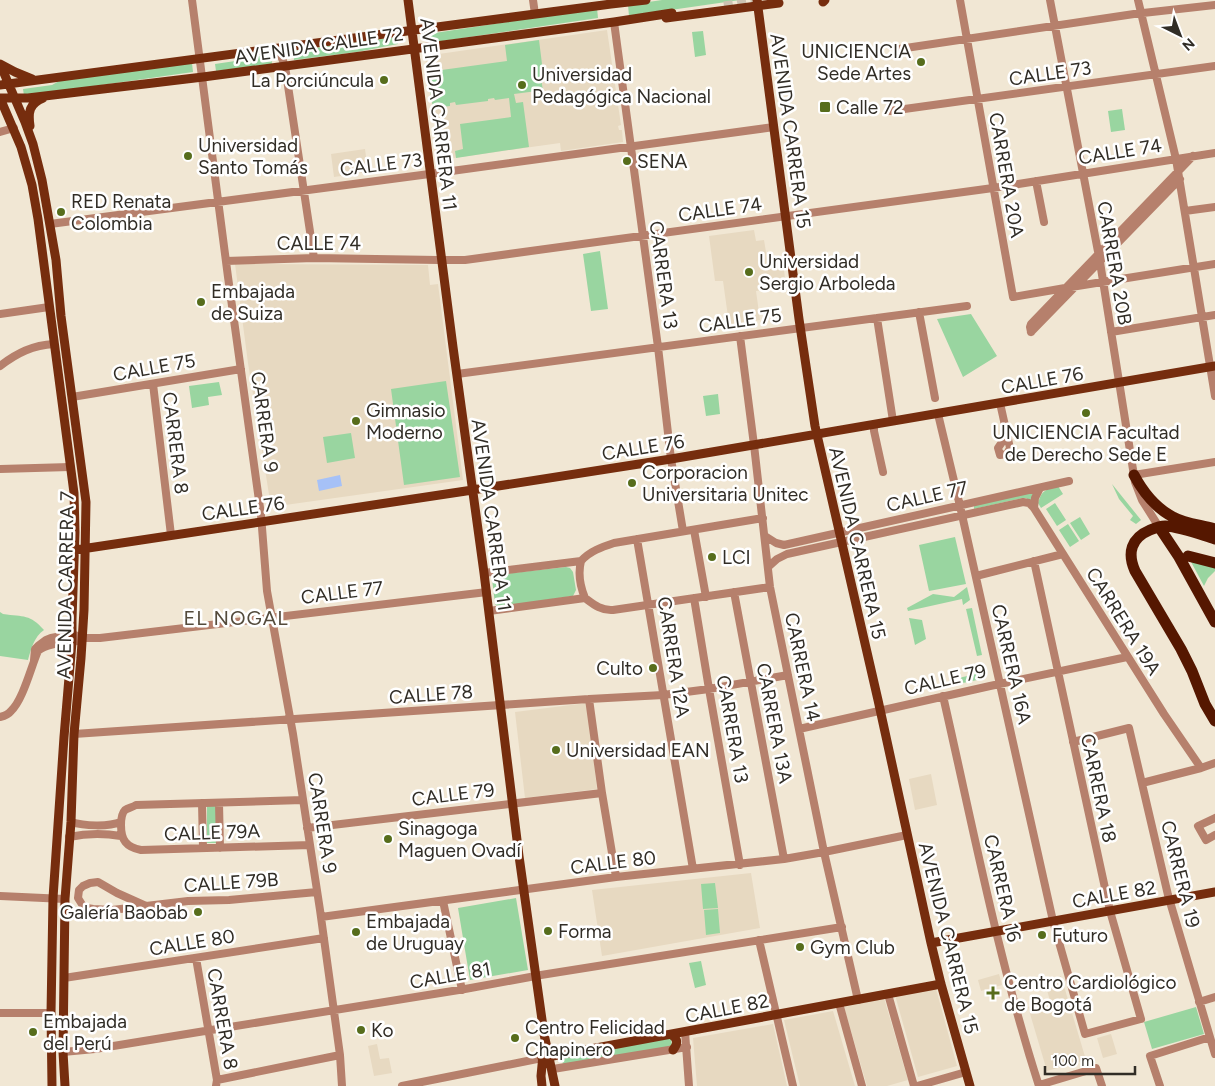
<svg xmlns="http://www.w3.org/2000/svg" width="1215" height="1086" viewBox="0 0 1215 1086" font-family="Figtree,sans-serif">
<rect width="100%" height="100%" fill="#f1e7d4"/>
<!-- built -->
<path fill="#e7d9c1" d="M607 30 621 125 618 126 619 130H622L623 142 561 151 560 143 440 160 425 56Z
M365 149 368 172 334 177 331 154Z
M754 230 756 241 764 240 768 264 783 262 786 286 756 291 760 320 729 324 723 281H715L709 236Z
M235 264 428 265 430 285 438 284 463 480 271 507 248 363Z
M587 703 597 789 525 798 515 712Z
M931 774 937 805 915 810 909 779Z
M751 873 760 928 602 956 592 890Z
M999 974 1002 985 981 991 978 980Z
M1061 976 1086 1060 1047 1071 1028 1007 1047 1002 1050 1012 1053 1011 1044 980Z
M935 985 957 1066 918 1077 895 995Z
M884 998 908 1080 887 1086H867L844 1007Z
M833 1011 855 1086H800L784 1020Z
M773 1024 787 1086H697L693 1038Z
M1111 1034 1117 1054 1103 1058 1097 1038Z
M377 1044 380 1059 389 1058 392 1073 374 1076 368 1046Z"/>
<!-- green -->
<path fill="#99d5a0" d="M662 0H740L629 16 628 5Z
M597 8 598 18 429 43 428 34Z
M703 31 706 55 695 57 692 32Z
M396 37 398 44 357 52 294 60 293 51Z
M539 40 543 72H540L544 97 539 98 537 91 514 94 516 103 523 102 529 147 456 158 455 151 463 149 460 124 511 117 509 98 495 100 494 98 488 99V101L456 105 455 102 450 103V106L433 108 427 72 507 61 505 45Z
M271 54 272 64 216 71 215 64 242 60 251 57Z
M192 63 193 72 24 96 23 89 52 85 61 80Z
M1122 109 1125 130 1111 132 1108 111Z
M600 251 608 309 591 311 583 254Z
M971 314 997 356 963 377 937 319Z
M446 381 460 477 404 485 391 389Z
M219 382 222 395 208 397 209 405 192 408 189 386Z
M718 394 720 414 706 416 703 396Z
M351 433 355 458 327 463 323 437Z
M1112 484 1141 520 1136 524 1130 520 1133 516 1119 499Z
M1058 486 1063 494 1041 508 1038 503C1042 490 1045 490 1058 486Z
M1035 491 1031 502 1026 498H1023L974 509V505Z
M1055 503 1066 520 1057 526 1046 509Z
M1080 517 1090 534 1081 540 1070 523Z
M1068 524 1079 541 1070 547 1059 530Z
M955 537 966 584 929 591 919 545Z
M1190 560 1215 566V571L1208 578 1204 586Z
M566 567 570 568 573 572 576 590 573 596 498 607 495 604 492 579 494 575Z
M967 587 970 600 963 605 962 599 908 611 907 608 933 594 954 597Z
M972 608 982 655 977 656 966 609Z
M0 612 3 614C24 617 30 614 44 630 34 637 31 649 28 660L0 656Z
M909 618 922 620 926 639 915 645Z
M985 672V676L982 679 958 684 954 679Z
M207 805H216V843H207Z
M715 883 718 908 703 909 701 884Z
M516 898 528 970 470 980 458 908Z
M718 909 720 933 706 935 704 910Z
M701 961 706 985 695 988 689 963Z
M1196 1007 1204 1034 1152 1049 1144 1022Z
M671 1038 672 1047 563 1067 562 1057Z"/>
<!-- water -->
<path fill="#a6c1f7" d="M340 475 342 486 319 491 317 480Z"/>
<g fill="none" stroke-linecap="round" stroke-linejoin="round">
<!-- major-tunnel -->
<path stroke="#cbc2b1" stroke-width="9" stroke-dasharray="9 4.5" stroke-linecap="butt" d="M724 6 762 0"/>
<!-- minor -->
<path stroke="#b6806c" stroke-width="8" d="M192 0 228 277 261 515 267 591 293 734 320 910 340 1055 342 1086
M533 0 535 14
M960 0 1013 297 1065 288 1215 264
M1050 0 1100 262 1135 482 1142 500 1159 527
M1138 0 1176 159 1215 396
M614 22 658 347 671 459 683 531
M275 49 281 56 285 66 314 258
M899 49 1134 14 1215 5
M890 111 1215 66
M0 132 14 128
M1036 181 1044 222
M1185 211 1215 207
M50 224 437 173 774 127
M226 261 314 258 438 260H465L993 188 1215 153
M919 312 935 398
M0 314 49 307
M877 318 893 421
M1031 332 1030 327 1031 324 1193 156
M1031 332 1180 179
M1111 332 1215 315
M740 336 754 445 770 587 824 852 858 1000
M0 366C17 353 33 345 54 344
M457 374 967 306
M153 384 171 535
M72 397 241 369
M1000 403 1010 448 1007 454 1000 455 998 448 1007 435
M938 414 960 506 1053 921 1085 1034 1141 1019 1110 911 1034 561
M874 425V431L883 472
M0 469 70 467
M1134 475 1215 462
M1034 508 1035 498 1040 488
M694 530 706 597
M765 536 776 543 784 545 1069 481
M637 539 693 869
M581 561C578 573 580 586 585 598
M768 567 777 559 787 554 1023 502 1029 503 1034 508 1164 714 1201 768
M484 573 581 561C590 551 602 547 614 543L763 518
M976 576 1063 554
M734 592 784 859
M694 598 709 689 740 865
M489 611 585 598C593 604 601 611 613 610L770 587
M34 660 35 649 38 646 46 640 51 638 72 634 83 638H100L487 592
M943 696C973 827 998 959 1039 1086
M589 699 602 793 616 877
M0 717C4 716 8 715 11 711 23 700 31 667 38 651 48 643 64 643 77 641
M799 729 990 686 1127 657
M74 734 589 699 663 695 709 689 788 675
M1073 742 1129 728 1168 895 1215 1054
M1142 783 1201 768 1215 763
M303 800 136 805C133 807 128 808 125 810 121 814 121 820 121 825 121 840 126 847 141 850L310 845
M202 803 203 848
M219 803 220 848
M1215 818 1198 826 1206 840 1215 835
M71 822C84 826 108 827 121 822
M307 828 602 793
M69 837C87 833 104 833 121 836
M0 896 65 899
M443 901 462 990
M146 906 117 893 98 882 90 883 83 886 79 890 78 898 83 906 87 908 93 909 112 910 146 906 188 901 229 900 317 892
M321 917 616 877 784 859 824 852 907 835
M759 940 793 1086
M196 958 217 1080 216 1086
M64 978 324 938
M888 994 914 1086
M1199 1002 1215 997
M839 1003 862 1086
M0 1013H51
M685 1032 689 1086
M63 1052 95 1049 205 1031 465 989 541 975 842 927
M553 1069 687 1047
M217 1080 340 1055
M1039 1085 1096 1068 1102 1086
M402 1086 542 1058
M917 1086 966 1072
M1160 1086 1150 1056 1210 1037"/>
<!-- major -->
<path stroke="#762d0e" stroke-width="9" d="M408 0 453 347 484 573 519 856 544 1034 555 1086
M757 0 799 319 815 426 878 700 931 943 941 984 970 1086
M823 2 825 0
M666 18 779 3
M0 64 25 122 33 144 42 180 56 260 61 316 86 502 84 610 81 658 74 734 71 822 65 899 63 1052 65 1086
M0 64 15 72 32 79
M0 85 611 4 646 0
M0 98 21 147 32 185 38 219 74 493 75 532 72 619V642L64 737 53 898 51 1013 52 1086
M0 98H28L203 77 614 22 672 13
M30 126C28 112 29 104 43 98
M75 550 466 491 671 459 1215 366
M931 943 1215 892
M672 1035C678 1039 678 1044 673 1050
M542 1058 941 984
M542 1086 541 1076 543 1055"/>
<!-- highway -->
<path stroke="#551700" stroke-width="11" d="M1134 475C1143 492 1156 508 1173 517 1185 524 1202 525 1215 529
M1159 527 1179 557 1215 622
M1215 539C1199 534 1182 527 1165 526 1160 526 1155 528 1150 530 1131 538 1127 553 1135 571L1181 649 1192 671 1205 704 1215 721
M1188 556 1215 563"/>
</g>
<!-- markers -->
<g fill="#576d1c" stroke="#fff" stroke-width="2">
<circle cx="921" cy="62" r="5"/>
<circle cx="384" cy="80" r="5"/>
<circle cx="522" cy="85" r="5"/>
<rect x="819" y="101" width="12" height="12" rx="2.5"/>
<circle cx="188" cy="156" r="5"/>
<circle cx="627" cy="161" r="5"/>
<circle cx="61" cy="212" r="5"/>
<circle cx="749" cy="272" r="5"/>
<circle cx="201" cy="302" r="5"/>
<circle cx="1086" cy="413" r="5"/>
<circle cx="356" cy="421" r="5"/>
<circle cx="632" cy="483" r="5"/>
<circle cx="712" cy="557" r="5"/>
<circle cx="653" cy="668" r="5"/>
<circle cx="556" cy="750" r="5"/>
<circle cx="388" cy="839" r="5"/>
<circle cx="198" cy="912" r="5"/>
<circle cx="548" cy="931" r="5"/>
<circle cx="356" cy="932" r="5"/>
<circle cx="1042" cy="935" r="5"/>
<circle cx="800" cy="947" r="5"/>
<path d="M990.5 985.5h5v5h5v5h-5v5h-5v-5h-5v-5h5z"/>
<circle cx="361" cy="1030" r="5"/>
<circle cx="33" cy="1032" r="5"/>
<circle cx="515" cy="1038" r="5"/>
</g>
<g text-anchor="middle" stroke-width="5" stroke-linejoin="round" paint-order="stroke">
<!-- street labels -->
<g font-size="19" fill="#312d26" stroke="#fff">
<text transform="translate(319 45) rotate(-8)" y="7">AVENIDA CALLE 72</text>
<text transform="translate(1050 73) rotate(-8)" y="7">CALLE 73</text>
<text transform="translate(439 114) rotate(83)" y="7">AVENIDA CARRERA 11</text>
<text transform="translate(791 131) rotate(82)" y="7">AVENIDA CARRERA 15</text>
<text transform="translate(1120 151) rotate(-9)" y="7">CALLE 74</text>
<text transform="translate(381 164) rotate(-7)" y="7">CALLE 73</text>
<text transform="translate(1007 175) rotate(80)" y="7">CARRERA 20A</text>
<text transform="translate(720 209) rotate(-8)" y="7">CALLE 74</text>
<text x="319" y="250">CALLE 74</text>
<text transform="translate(1115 263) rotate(80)" y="7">CARRERA 20B</text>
<text transform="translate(664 275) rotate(82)" y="7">CARRERA 13</text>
<text transform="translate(740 320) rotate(-8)" y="7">CALLE 75</text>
<text transform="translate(154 367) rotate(-10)" y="7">CALLE 75</text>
<text transform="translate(1042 380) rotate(-10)" y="7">CALLE 76</text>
<text transform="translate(265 422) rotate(82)" y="7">CARRERA 9</text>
<text transform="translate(176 443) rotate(83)" y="7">CARRERA 8</text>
<text transform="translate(643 447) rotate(-9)" y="7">CALLE 76</text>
<text transform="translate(927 496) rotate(-13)" y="7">CALLE 77</text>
<text transform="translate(243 508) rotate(-8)" y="7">CALLE 76</text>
<text transform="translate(492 515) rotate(82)" y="7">AVENIDA CARRERA 11</text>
<text transform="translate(858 543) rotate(77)" y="7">AVENIDA CARRERA 15</text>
<text transform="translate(65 585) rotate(-89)" y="7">AVENIDA CARRERA 7</text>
<text transform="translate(342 592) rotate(-7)" y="7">CALLE 77</text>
<text transform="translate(1124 621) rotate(58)" y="7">CARRERA 19A</text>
<text transform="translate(674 657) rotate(81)" y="7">CARRERA 12A</text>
<text transform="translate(1012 664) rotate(77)" y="7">CARRERA 16A</text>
<text transform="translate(803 667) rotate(78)" y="7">CARRERA 14</text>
<text transform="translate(945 679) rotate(-13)" y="7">CALLE 79</text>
<text transform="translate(431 694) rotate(-4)" y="7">CALLE 78</text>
<text transform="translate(775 723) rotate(79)" y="7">CARRERA 13A</text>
<text transform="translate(733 729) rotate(80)" y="7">CARRERA 13</text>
<text transform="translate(1099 788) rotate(78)" y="7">CARRERA 18</text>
<text transform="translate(453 794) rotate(-7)" y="7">CALLE 79</text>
<text transform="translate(323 823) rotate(81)" y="7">CARRERA 9</text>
<text transform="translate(212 832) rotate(-2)" y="7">CALLE 79A</text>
<text transform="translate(613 862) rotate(-7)" y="7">CALLE 80</text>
<text transform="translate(1181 874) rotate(76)" y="7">CARRERA 19</text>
<text transform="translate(231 882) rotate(-4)" y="7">CALLE 79B</text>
<text transform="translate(1003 888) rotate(77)" y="7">CARRERA 16</text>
<text transform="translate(1114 894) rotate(-10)" y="7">CALLE 82</text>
<text transform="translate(949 938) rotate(76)" y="7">AVENIDA CARRERA 15</text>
<text transform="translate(192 942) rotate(-9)" y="7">CALLE 80</text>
<text transform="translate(450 975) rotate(-10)" y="7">CALLE 81</text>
<text transform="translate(727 1008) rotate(-11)" y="7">CALLE 82</text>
<text transform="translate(223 1019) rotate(80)" y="7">CARRERA 8</text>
</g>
<!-- poi labels -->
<g font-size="19" fill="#312d26" stroke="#fff" text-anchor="start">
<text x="911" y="58" text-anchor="end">UNICIENCIA<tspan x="911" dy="22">Sede Artes</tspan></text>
<text x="532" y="81">Universidad<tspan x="532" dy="22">Pedagógica Nacional</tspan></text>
<text x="374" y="87" text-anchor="end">La Porciúncula</text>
<text x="836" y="114">Calle 72</text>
<text x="198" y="152">Universidad<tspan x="198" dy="22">Santo Tomás</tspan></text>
<text x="637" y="168">SENA</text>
<text x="71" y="208">RED Renata<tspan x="71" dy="22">Colombia</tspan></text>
<text x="759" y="268">Universidad<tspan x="759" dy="22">Sergio Arboleda</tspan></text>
<text x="211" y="298">Embajada<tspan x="211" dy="22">de Suiza</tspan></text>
<text x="366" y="417">Gimnasio<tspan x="366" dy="22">Moderno</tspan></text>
<text x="1086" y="439" text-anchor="middle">UNICIENCIA Facultad<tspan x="1086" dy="22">de Derecho Sede E</tspan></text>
<text x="642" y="479">Corporacion<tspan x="642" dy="22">Universitaria Unitec</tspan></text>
<text x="722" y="564">LCI</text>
<text x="643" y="675" text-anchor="end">Culto</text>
<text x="566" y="757">Universidad EAN</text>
<text x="398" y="835">Sinagoga<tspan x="398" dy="22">Maguen Ovadí</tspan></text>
<text x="188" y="919" text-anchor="end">Galería Baobab</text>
<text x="366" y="928">Embajada<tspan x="366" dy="22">de Uruguay</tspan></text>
<text x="558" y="938">Forma</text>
<text x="1052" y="942">Futuro</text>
<text x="810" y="954">Gym Club</text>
<text x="1004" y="989">Centro Cardiológico<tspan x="1004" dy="22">de Bogotá</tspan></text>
<text x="43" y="1028">Embajada<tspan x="43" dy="22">del Perú</tspan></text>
<text x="525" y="1034">Centro Felicidad<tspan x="525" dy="22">Chapinero</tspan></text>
<text x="371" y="1037">Ko</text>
</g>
<!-- neighbourhood labels -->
<g font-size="20" letter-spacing="1" fill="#544b3c" stroke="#fff">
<text x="236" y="625">EL NOGAL</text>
</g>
</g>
<!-- north arrow -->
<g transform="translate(1180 35) rotate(138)" stroke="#ffffff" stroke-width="4" paint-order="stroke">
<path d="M0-4L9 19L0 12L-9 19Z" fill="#312d26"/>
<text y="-8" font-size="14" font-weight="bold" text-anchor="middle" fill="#312d26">N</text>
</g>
<!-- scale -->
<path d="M1045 1066v8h90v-8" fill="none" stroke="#312d26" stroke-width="2.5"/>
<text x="1052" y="1066" font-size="15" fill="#312d26" stroke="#ffffff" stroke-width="4" paint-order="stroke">100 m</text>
</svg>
